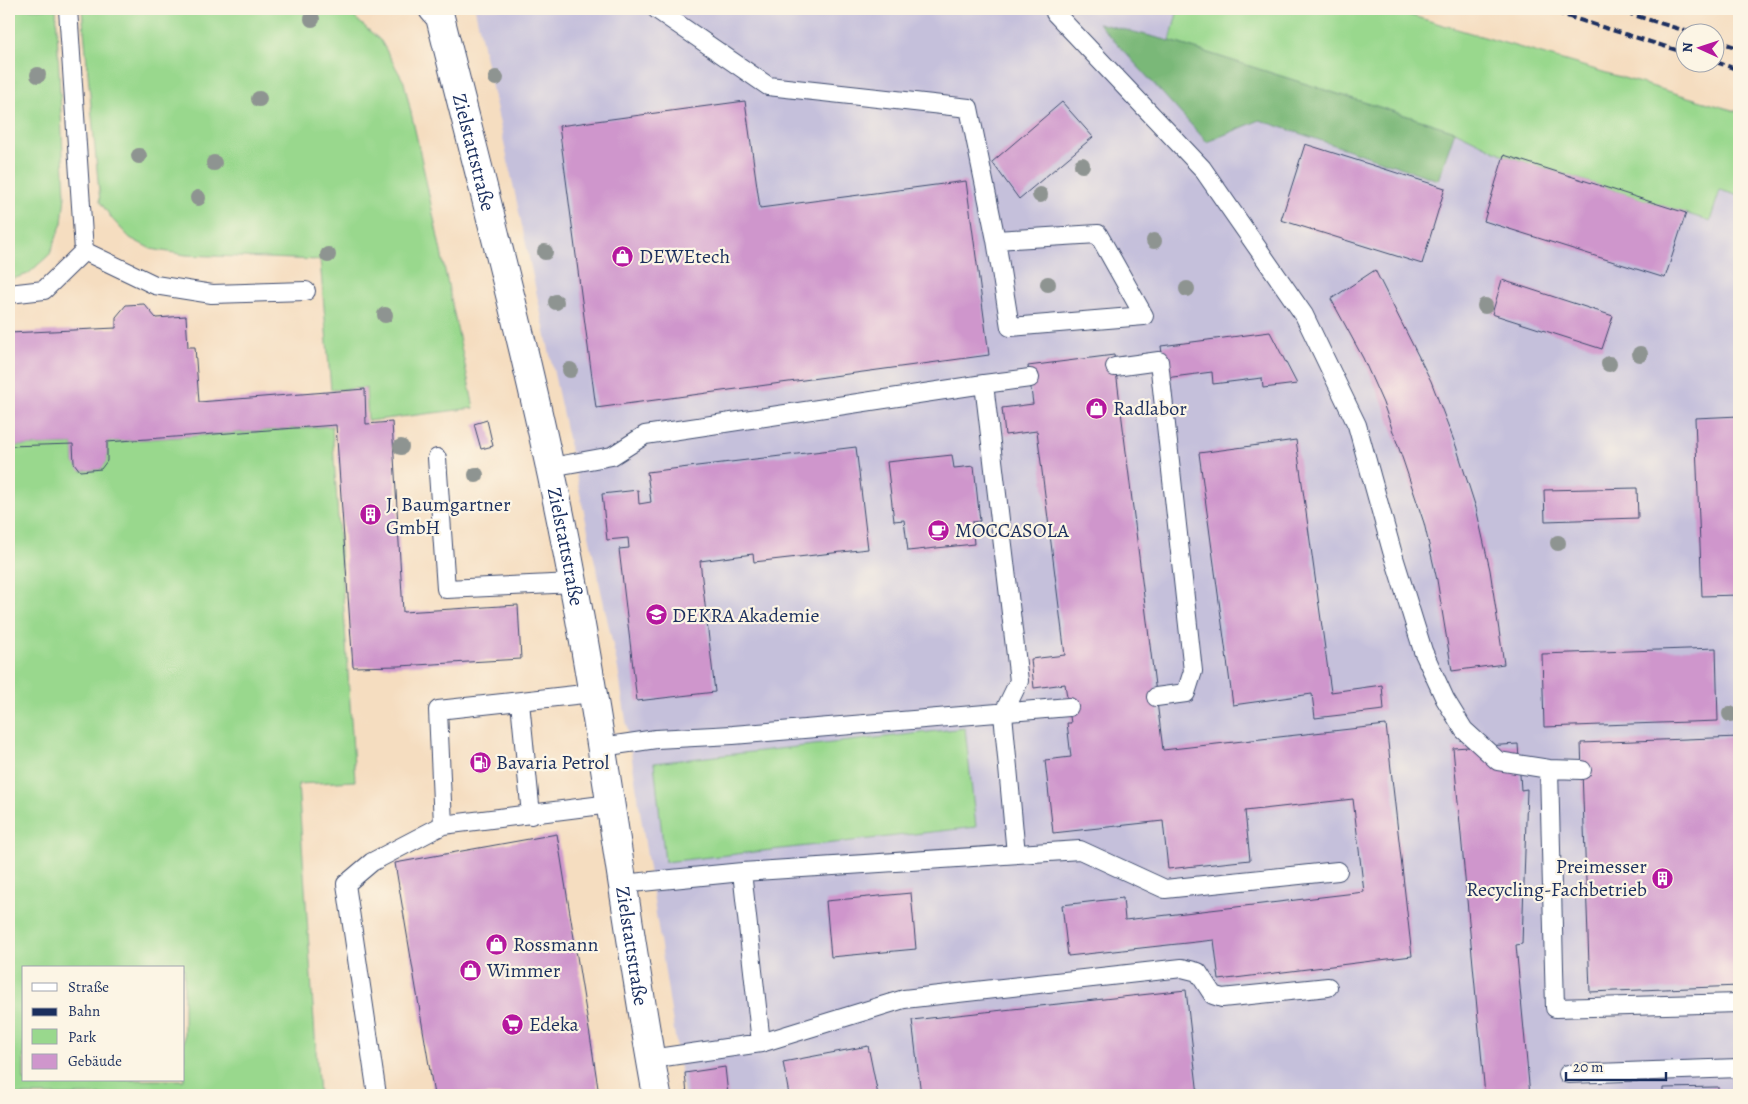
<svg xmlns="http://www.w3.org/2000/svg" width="1748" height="1104" viewBox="0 0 1748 1104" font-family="Alegreya,serif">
<rect width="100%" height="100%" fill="#fcf5e5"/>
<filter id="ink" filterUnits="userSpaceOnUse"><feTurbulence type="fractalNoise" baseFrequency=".02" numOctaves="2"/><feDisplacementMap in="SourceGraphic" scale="10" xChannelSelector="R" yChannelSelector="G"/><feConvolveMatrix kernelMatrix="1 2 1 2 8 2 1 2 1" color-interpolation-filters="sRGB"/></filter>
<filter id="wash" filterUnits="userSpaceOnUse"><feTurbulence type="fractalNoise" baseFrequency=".0096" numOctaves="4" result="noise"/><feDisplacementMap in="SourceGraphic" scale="20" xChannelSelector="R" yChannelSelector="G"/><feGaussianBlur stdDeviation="1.12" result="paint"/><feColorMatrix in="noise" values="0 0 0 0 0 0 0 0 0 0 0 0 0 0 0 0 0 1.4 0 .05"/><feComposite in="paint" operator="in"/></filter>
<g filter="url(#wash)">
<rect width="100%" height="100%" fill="#f5ddc0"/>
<!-- industrial -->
<path fill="#c5c0db" d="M475 9H1178L1170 41 1455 131 1504 155 1709 221 1720 190 1739 196V1095H684L618 669Z"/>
<!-- green -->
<path fill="#99d88d" stroke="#5a8476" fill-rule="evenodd" d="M9 9H56L65 196 62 223 50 254 28 274 9 280Z
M82 9H345L381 41 404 82 418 143 474 408 368 421 366 388 331 390 320 260 186 255 151 249 130 238 113 220 100 202Z
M1178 9H1389L1739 112V196L1720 190 1710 221 1504 155 1455 131 1170 41Z
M332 426 355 781 298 784 319 1095H9V446L73 444 74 463 81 471 101 469 107 461V442ZM24 968H184V1080H24Z
M965 728 976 827 665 862 654 763Z"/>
<!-- forest -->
<path fill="#7ab878" stroke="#4a746b" d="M1098 23 1170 41 1455 131 1438 180 1260 120 1207 142Z"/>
<g id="blocks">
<!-- building -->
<path fill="#cf96cc" d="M745 101 760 208 966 181 989 355 596 408 559 126Z
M1062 102 1093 137 1019 199 992 162Z
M1305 144 1445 188 1422 264 1281 220Z
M1504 155 1686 213 1665 278 1484 221Z
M1375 270 1431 381 1456 446 1476 508 1490 570 1504 664 1452 671 1437 580 1424 523 1404 463 1383 403 1363 358 1331 299Z
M1502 280 1613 316 1602 349 1492 314Z
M144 304 156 318 186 316 188 347H195L199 402 365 389 366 424 392 422 403 612 518 605 521 659 399 666 353 667 336 425 107 442V461L101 469 80 471 74 463 73 444 9 446V333L116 328V317L126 305Z
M1270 332 1297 384 1263 388 1262 378 1213 384 1212 372 1165 378 1161 346Z
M1114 355 1163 750 1386 725 1412 956 1219 980 1214 940 1068 956 1062 905 1123 898 1125 920 1364 892 1353 799 1245 811 1250 860 1168 869 1163 821 1053 833 1045 760 1071 757 1067 723H1071L1065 684 1034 688 1031 659 1065 655 1037 431 1005 435 1002 408 1033 404 1028 366Z
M1739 416V595L1702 596 1695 418Z
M487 420 493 446 481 449 474 424Z
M1296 440 1331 692 1382 685 1384 710 1315 718 1312 694 1233 705 1199 453Z
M856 447 868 549 754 562 753 554 700 561 715 692 637 701 619 549 629 548 628 538 607 540 602 494 638 490 639 504 651 502 647 472Z
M952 455 954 468 974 466 980 521 972 522 974 544 908 551 904 520 894 521 887 462Z
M1637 488 1638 518 1545 521 1544 490Z
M1716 648 1718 721 1544 727 1542 654Z
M1739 737V986L1590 992 1581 743Z
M1518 744 1521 790 1527 789 1522 944 1516 945 1530 1095H1485L1453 748Z
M557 834 592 1048 599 1095H434L395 863Z
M911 893 916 949 831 957 826 901Z
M1186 990 1198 1095H921L912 1020Z
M868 1046 878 1095H789L783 1062Z
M725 1067 728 1095H687L685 1073Z
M1718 1087V1095H1663V1088Z"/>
</g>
</g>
<g filter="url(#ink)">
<use href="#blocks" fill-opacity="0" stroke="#3c496d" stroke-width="1"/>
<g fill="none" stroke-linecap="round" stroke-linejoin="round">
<defs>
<path id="service" d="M68 9 84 251 155 285 212 294 306 291
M656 9 768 86 969 108 996 240 1010 327 1144 316 1098 234 996 240
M1055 13 1202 168 1304 315 1357 425 1392 551 1423 651 1445 699 1464 730 1498 761 1549 769 1582 770
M9 294 44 290 84 251
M1115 367 1159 361 1193 671 1186 693 1156 697
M437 458 446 589 574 583
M551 467 612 456 645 435 984 384
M520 702 531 815
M602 747 656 739 733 735 1069 707
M1549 769 1555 1008 1739 1003
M443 825 438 710 593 693
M1016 854 1003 714 1019 681 984 384 1030 378
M742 872 761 1043
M622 884 742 872 1080 850 1165 889 1338 871
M650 1059 761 1043 904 999 1182 968 1198 972 1213 995 1222 998 1328 987
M1568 1074 1739 1068
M377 1095 346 884 372 862 443 825 610 804"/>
<g id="minor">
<path id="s1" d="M433 9 440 17C487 205 538 392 573 582 606 752 626 925 657 1095"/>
</g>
</defs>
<!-- service casing -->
<use href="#service" stroke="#3c496d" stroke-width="20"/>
<!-- minor casing -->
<use href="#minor" stroke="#3c496d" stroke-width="30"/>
<!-- service -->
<use href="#service" stroke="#fff" stroke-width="18"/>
<!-- minor -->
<use href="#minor" stroke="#fff" stroke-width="28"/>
<!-- rail -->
<path stroke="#1b2f5e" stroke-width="4" stroke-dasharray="8 4" stroke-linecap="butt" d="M1544 9 1686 53
M1614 9 1689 32
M1716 41 1739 48
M1716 62 1739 70"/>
</g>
<!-- trees -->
<g fill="#8e9491">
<circle cx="312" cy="19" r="8"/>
<circle cx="38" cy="75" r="8"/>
<circle cx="496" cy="78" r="8"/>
<circle cx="259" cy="99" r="8"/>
<circle cx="139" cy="156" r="8"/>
<circle cx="214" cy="163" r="8"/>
<circle cx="1082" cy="165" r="8"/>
<circle cx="1040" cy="195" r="8"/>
<circle cx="198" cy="198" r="8"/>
<circle cx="1154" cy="241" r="8"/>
<circle cx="545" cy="252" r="8"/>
<circle cx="328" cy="255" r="8"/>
<circle cx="1048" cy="284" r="8"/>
<circle cx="1187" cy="289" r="8"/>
<circle cx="556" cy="302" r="8"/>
<circle cx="1485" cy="306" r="8"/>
<circle cx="385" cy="315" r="8"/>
<circle cx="1640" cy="354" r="8"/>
<circle cx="1609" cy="364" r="8"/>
<circle cx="570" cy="370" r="8"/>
<circle cx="401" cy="447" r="8"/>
<circle cx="476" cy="475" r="8"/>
<circle cx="1558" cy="543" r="8"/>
<circle cx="1730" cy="714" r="8"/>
</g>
</g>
<!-- icons -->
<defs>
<symbol id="shop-disc" viewBox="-11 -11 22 22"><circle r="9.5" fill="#b5179e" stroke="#fcf5e5"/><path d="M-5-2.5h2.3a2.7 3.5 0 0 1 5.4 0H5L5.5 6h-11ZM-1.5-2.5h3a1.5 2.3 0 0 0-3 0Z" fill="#fff"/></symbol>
<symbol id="building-disc" viewBox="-11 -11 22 22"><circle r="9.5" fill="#b5179e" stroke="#fcf5e5"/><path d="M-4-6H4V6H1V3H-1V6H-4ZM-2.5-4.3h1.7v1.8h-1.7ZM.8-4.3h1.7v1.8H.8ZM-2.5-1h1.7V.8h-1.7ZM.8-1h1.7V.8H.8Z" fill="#fff"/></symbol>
<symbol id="cafe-disc" viewBox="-11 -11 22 22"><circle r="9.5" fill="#b5179e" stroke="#fcf5e5"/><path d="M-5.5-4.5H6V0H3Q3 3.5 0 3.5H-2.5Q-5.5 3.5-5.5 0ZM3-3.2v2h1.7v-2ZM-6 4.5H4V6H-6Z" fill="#fff"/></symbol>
<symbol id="university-disc" viewBox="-11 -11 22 22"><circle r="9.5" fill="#b5179e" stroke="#fcf5e5"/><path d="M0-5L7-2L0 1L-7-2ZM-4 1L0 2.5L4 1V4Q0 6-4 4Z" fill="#fff"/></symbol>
<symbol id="fuel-disc" viewBox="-11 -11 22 22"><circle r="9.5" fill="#b5179e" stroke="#fcf5e5"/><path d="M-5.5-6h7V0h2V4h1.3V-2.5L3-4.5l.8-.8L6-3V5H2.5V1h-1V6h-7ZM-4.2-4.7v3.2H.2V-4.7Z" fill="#fff"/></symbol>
<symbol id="supermarket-disc" viewBox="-11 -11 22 22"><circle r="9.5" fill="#b5179e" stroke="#fcf5e5"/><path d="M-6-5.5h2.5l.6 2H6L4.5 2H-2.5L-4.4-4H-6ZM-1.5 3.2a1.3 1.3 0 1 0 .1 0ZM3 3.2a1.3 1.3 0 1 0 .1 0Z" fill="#fff"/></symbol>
</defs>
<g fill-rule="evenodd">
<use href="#shop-disc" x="610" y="244" width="25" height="25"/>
<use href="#shop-disc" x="1084" y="396" width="25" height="25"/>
<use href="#building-disc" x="358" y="502" width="25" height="25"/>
<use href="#cafe-disc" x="926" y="518" width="25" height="25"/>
<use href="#university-disc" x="644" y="602" width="25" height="25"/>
<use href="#fuel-disc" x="468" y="750" width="25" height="25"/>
<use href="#building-disc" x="1650" y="866" width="25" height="25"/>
<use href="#shop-disc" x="484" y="932" width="25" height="25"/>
<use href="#shop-disc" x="458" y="958" width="25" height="25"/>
<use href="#supermarket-disc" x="500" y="1012" width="25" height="25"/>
</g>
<g text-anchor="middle" stroke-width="4.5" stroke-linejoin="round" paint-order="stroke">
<!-- street labels -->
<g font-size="20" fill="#1b2f5e" stroke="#fcf5e5">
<text dy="7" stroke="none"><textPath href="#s1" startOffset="150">Zielstattstraße</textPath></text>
<text dy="7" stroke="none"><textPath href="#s1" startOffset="555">Zielstattstraße</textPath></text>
<text dy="7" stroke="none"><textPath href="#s1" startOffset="960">Zielstattstraße</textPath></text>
</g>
<!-- poi labels -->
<g font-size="20" fill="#1b2f5e" stroke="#fcf5e5" text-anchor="start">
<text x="639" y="263">DEWEtech</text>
<text x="1113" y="415">Radlabor</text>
<text x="386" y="511">J. Baumgartner<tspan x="386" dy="23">GmbH</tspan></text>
<text x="955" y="537">MOCCASOLA</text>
<text x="672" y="622">DEKRA Akademie</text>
<text x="496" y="769">Bavaria Petrol</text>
<text x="1647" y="873" text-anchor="end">Preimesser<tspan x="1647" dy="23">Recycling-Fachbetrieb</tspan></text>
<text x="513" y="951">Rossmann</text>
<text x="487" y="977">Wimmer</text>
<text x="529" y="1031">Edeka</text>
</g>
</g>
<!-- margin -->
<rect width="1748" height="1104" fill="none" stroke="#fcf5e5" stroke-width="30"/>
<!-- legend -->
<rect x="22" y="966" width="162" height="115" fill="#fcf5e5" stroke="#a2a6af"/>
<rect x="32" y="983" width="25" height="8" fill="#ffffff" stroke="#a2a6af"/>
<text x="68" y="992" font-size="15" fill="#1b2f5e">Straße</text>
<rect x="32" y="1008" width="25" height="8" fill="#1b2f5e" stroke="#a2a6af"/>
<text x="68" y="1016" font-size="15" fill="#1b2f5e">Bahn</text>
<rect x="32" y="1029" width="25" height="15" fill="#99d88d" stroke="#a2a6af"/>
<text x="68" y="1042" font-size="15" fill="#1b2f5e">Park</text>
<rect x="32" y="1054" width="25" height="15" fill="#cf96cc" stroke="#a2a6af"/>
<text x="68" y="1066" font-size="15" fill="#1b2f5e">Gebäude</text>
<!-- north arrow -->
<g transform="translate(1700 48) rotate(273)"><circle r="24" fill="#fcf5e5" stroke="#a2a6af"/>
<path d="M0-4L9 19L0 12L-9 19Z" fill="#b5179e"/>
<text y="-8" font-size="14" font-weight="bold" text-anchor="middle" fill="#1b2f5e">N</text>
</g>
<!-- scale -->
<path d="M1566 1072v8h100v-8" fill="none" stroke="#1b2f5e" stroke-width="2.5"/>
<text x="1573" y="1072" font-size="15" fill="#1b2f5e" stroke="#fcf5e5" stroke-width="4" paint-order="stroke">20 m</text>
</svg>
